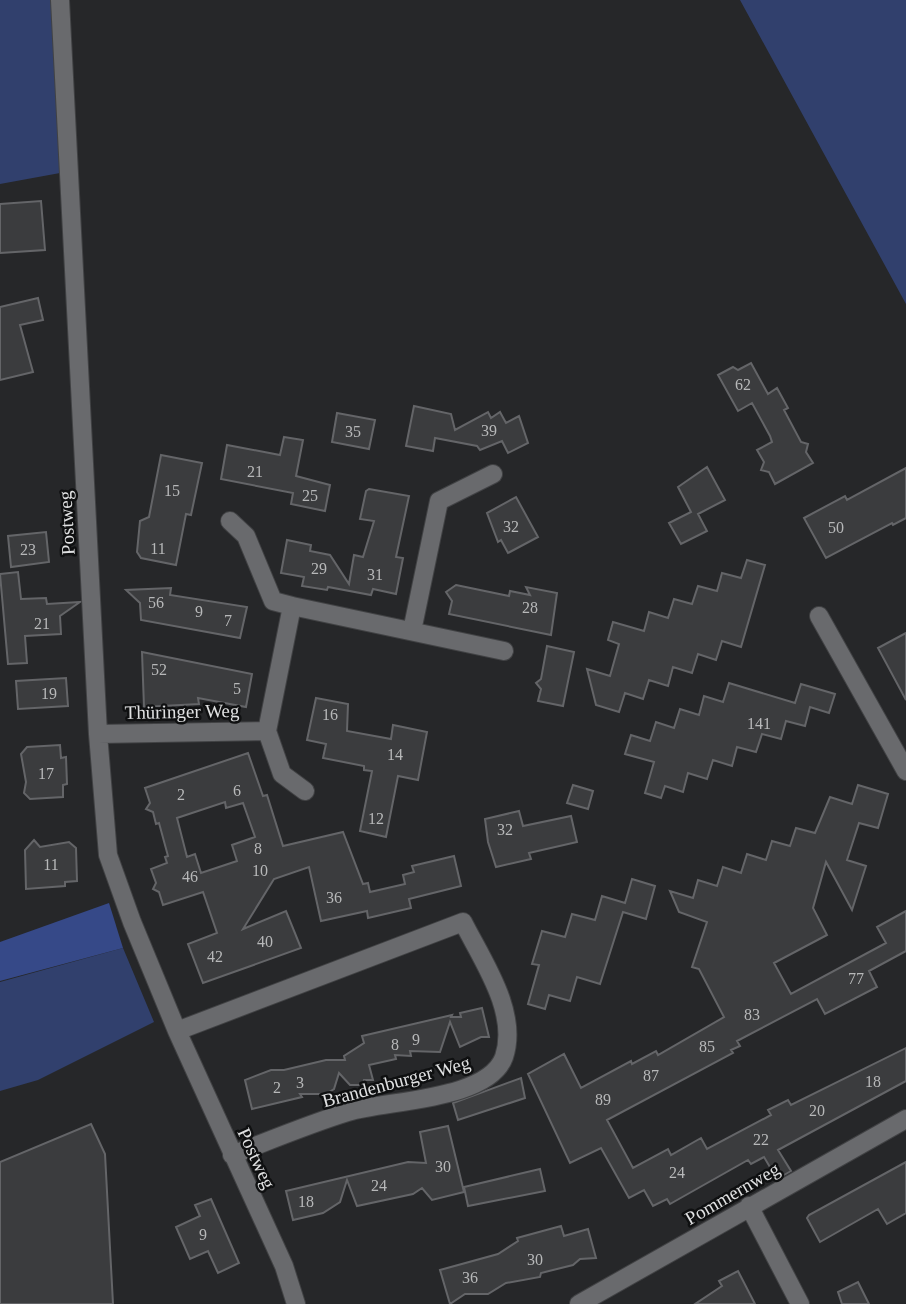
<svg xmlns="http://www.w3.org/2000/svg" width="906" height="1304" viewBox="0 0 906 1304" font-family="Georgia,serif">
<rect width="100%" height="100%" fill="#262729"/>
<!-- green -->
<path fill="#31406d" d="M0 0H52L60 173 0 184Z
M740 0H906V304Z
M123 948 154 1022 38 1080 0 1091V982Z"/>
<!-- forest -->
<path fill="#364988" d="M109 903 123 948 0 981V942Z"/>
<!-- building -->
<path fill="#3b3c3e" stroke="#646568" stroke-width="2" fill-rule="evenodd" d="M41 201 45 250 0 253V204Z
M38 298 43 320 20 325 33 372 0 380V307Z
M751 363 768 394 777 388 788 408 784 410 801 442 808 444 806 452 813 463 775 484 769 472 761 470 764 462 757 450 772 442 770 436 752 403 738 411 718 375 733 367 738 370Z
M414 406 451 414 455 430 488 412 491 418 500 412 506 423 519 416 528 443 508 453 502 441 480 450 477 446 435 438 433 451 406 446Z
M337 413 375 420 369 449 332 442Z
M284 437 303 440 296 476 330 485 325 511 291 504 293 493 221 479 227 445 280 455Z
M161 455 202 463 191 515 186 514 176 565 141 558 137 552 140 521 149 517Z
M707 467 725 500 698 514 707 531 681 544 669 523 691 512 678 487Z
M906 468V518L893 525 892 523 826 558 804 518 845 496 847 500Z
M369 489 409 496 396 557 403 558 396 594 373 589 371 595 328 587 327 590 302 586 304 577 281 573 287 540 311 545 310 551 330 555 349 584 354 555 363 557 374 521 360 519 366 491Z
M516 497 538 537 508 553 501 540 498 542 487 513Z
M46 532 49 562 11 567 8 536Z
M747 560 765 565 741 647 722 641 716 660 698 654 692 673 673 667 668 686 649 680 643 699 625 693 619 712 596 705 587 669 610 676 619 644 608 640 613 622 644 631 649 612 668 618 674 599 692 604 698 586 717 591 722 573 741 578Z
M18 572 21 599 46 598 47 604 80 602 60 616 61 634 25 636 27 663 8 664 0 574Z
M456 585 509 596 510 591 530 595 526 587 557 593 551 635 449 614 452 601 446 592Z
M171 588 170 595 247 607 240 638 141 620 140 603 126 590Z
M906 633V700L878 648Z
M547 646 574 652 563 706 538 701 541 689 536 683 541 679Z
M142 652 252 674 246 707 198 698 199 704 144 707Z
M66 678 68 706 18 709 16 681Z
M729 683 795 703 801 684 835 694 829 713 810 707 805 726 786 721 781 739 762 734 756 752 737 747 732 766 713 760 707 779 688 773 683 792 665 786 661 798 645 793 654 762 625 754 631 735 650 741 656 722 674 728 680 709 699 715 704 696 723 702Z
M316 698 348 704 347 731 391 739 393 725 427 732 418 780 398 776 386 837 360 831 372 771 364 770V766L323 758 326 744 307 740Z
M60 745 61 758 66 757 67 784 63 785V797L30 799 24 793 26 782 21 754 27 747Z
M248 753 263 796 267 795 283 846 343 832 363 884 368 883 370 892 405 884 403 875 414 872 412 866 454 856 461 886 409 899 411 908 368 918 367 911 321 921 309 867 274 879 243 929 286 911 301 948 203 983 188 944 217 933 203 892 163 905 159 892 153 889 156 883 151 869 167 863 165 857 168 856 159 823 156 824 153 812 146 809 150 803 145 788ZM225 802 226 808 243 803 255 837 232 845 237 861 201 873 195 854 187 857 177 818Z
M573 785 593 791 588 809 567 803Z
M858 785 888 794 878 828 859 823 847 860 866 866 852 910 826 862 813 908 827 935 774 963 791 994 886 943 877 927 906 911V951L869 971 877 987 825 1014 817 999 737 1041 740 1046 731 1050 733 1053 607 1120 633 1168 668 1149 671 1155 701 1138 707 1149 771 1115 768 1110 788 1100 791 1105 906 1048V1081L778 1150 791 1171 777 1179 764 1157 751 1164 748 1160 670 1204 667 1199 653 1206 644 1190 629 1198 601 1148 570 1163 528 1074 564 1054 581 1088 631 1061 632 1064 656 1051 658 1055 724 1017 699 969 692 967 707 922 679 912 670 891 693 898 698 880 717 886 723 867 741 873 747 854 766 860 772 841 790 846 796 828 815 833 830 797 852 804Z
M519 811 523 826 571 816 577 842 529 853 531 859 496 867 488 842 485 819Z
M34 840 40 847 69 842 76 848 77 881 65 882V886L26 889 25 850Z
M632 879 655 886 646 919 623 912 600 984 577 977 570 1001 549 995 545 1009 528 1004 539 965 532 964 542 931 565 937 572 914 595 920 602 896 625 903Z
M482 1008 489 1037H481L460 1047 450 1022 440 1052 410 1051 411 1056 395 1055 396 1059 369 1065 373 1080H364L363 1085H350L339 1073 334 1089 326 1094H300L302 1097 252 1109 245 1080 271 1070H284L326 1060H345L344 1056 364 1043 362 1036 452 1015 451 1017H461L460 1013Z
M521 1078 525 1098 458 1120 453 1103Z
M91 1124 105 1154 113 1304H0V1162Z
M448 1126 464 1192 432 1200 422 1188 413 1194 357 1206 347 1180 340 1202 323 1213 293 1220 286 1191 408 1162 426 1163 420 1132Z
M906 1162V1213L887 1224 878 1209 820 1242 807 1218 809 1215Z
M540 1169 545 1191 468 1206 464 1187Z
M211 1199 239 1263 218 1273 208 1251 190 1259 176 1227 200 1216 195 1205Z
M561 1226 564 1236 588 1229 596 1258 580 1259 573 1265 541 1273 540 1277 506 1283 488 1294H465L450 1304 440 1270 498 1254 518 1241 517 1238Z
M738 1271 755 1304H695L722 1286 719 1281Z
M858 1282 869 1304H842L838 1292Z"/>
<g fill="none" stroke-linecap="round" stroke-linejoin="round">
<defs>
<path id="minor" d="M60 0 98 734 108 855 132 922 177 1031 284 1266 296 1304
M230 521 246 536 273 601 292 606
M819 616 906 771
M412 631 439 501 493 474
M267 731 282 774 305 791
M98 734 267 731 292 606 504 651
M177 1031 463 922C482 960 519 1012 504 1057 488 1101 386 1100 348 1112 309 1124 271 1140 232 1155
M749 1206 800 1304
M579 1304 906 1119"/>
</defs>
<!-- minor casing -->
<use href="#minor" stroke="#414244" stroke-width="20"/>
<!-- minor -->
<use href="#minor" stroke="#696a6d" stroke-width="18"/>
</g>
<g text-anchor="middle" stroke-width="5" stroke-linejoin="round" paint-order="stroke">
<!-- number labels -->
<g font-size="16" fill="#b7b8b9">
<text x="743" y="390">62</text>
<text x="489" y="436">39</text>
<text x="353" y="437">35</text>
<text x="255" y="477">21</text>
<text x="172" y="496">15</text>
<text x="310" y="501">25</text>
<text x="511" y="532">32</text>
<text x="836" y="533">50</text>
<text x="158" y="554">11</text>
<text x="28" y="555">23</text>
<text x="319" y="574">29</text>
<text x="375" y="580">31</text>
<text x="156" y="608">56</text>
<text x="530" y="613">28</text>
<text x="199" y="617">9</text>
<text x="228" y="626">7</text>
<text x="42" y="629">21</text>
<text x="159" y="675">52</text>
<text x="237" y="694">5</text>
<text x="49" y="699">19</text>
<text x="330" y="720">16</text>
<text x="759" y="729">141</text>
<text x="395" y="760">14</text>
<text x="46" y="779">17</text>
<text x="237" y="796">6</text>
<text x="181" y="800">2</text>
<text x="376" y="824">12</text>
<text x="505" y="835">32</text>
<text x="258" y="854">8</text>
<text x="51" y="870">11</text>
<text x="260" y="876">10</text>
<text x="190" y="882">46</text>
<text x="334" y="903">36</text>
<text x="265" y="947">40</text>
<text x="215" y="962">42</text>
<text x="856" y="984">77</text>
<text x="752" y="1020">83</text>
<text x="416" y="1045">9</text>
<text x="395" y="1050">8</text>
<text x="707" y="1052">85</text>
<text x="651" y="1081">87</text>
<text x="873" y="1087">18</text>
<text x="300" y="1088">3</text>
<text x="277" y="1093">2</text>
<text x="603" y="1105">89</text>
<text x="817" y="1116">20</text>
<text x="761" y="1145">22</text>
<text x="443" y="1172">30</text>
<text x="677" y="1178">24</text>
<text x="379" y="1191">24</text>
<text x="306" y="1207">18</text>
<text x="203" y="1240">9</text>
<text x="535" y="1265">30</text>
<text x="470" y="1283">36</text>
</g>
<!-- street labels -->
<g font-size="19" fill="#e0e1e2" stroke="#0f1011">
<text transform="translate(66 523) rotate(-93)" y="7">Postweg</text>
<text transform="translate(182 711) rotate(-1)" y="7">Thüringer Weg</text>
<text transform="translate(396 1081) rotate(-15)" y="7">Brandenburger Weg</text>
<text transform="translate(257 1158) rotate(65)" y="7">Postweg</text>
<text transform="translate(732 1193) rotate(-30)" y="7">Pommernweg</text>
</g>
</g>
</svg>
